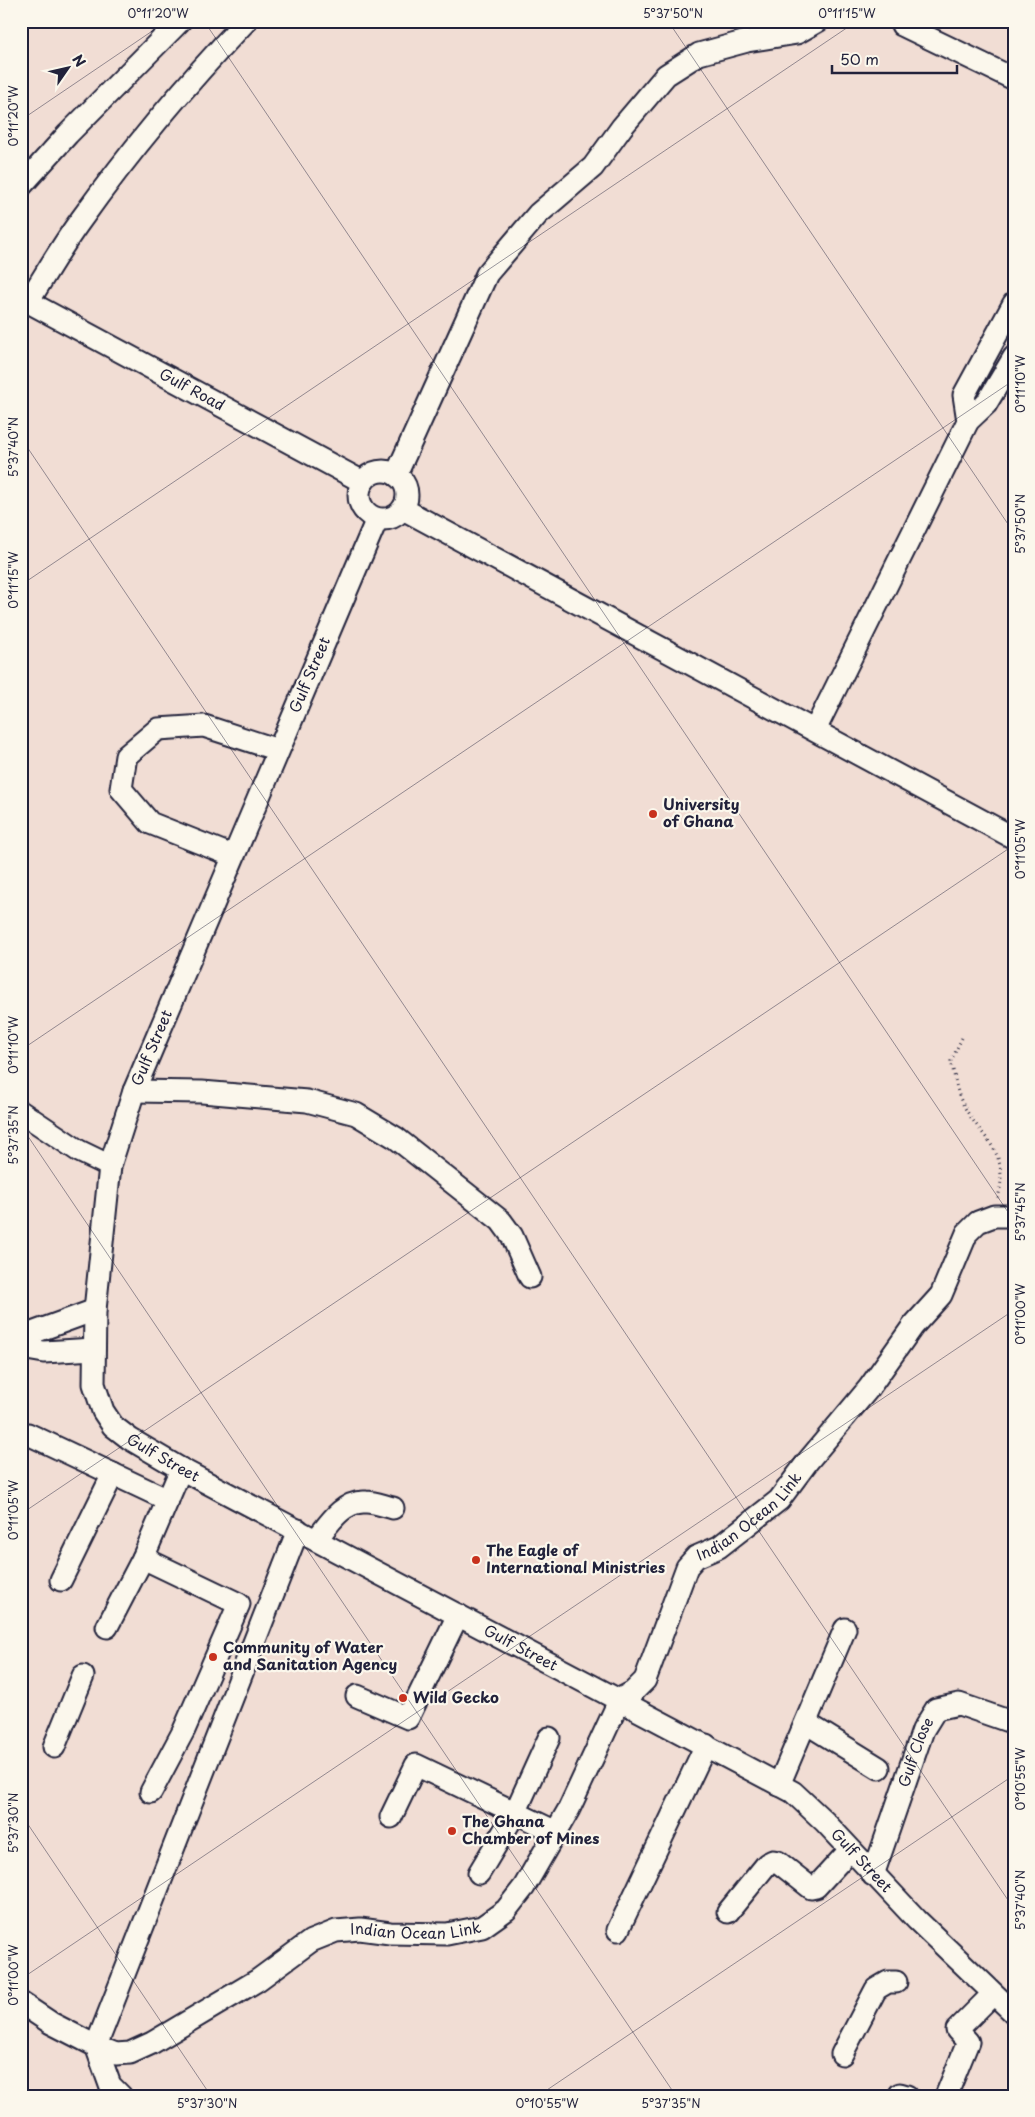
<svg xmlns="http://www.w3.org/2000/svg" width="1035" height="2117" viewBox="0 0 1035 2117" font-family="'Playpen Sans',sans-serif">
<rect width="100%" height="100%" fill="#f1ddd4"/>
<filter id="ink" filterUnits="userSpaceOnUse"><feTurbulence type="fractalNoise" baseFrequency=".02" numOctaves="2"/><feDisplacementMap in="SourceGraphic" scale="10" xChannelSelector="R" yChannelSelector="G"/><feConvolveMatrix kernelMatrix="1 2 1 2 8 2 1 2 1" color-interpolation-filters="sRGB"/></filter>
<g filter="url(#ink)">
<g fill="none" stroke-linecap="round" stroke-linejoin="round">
<defs>
<g id="minor">
<path d="M904 21 902 25 1014 79"/>
<path d="M21 186 68 134 180 21"/>
<path id="s1" d="M21 298 363 482"/>
<path d="M28 302C45 275 61 247 80 221 130 151 186 84 246 21"/>
<path d="M968 421 964 395 1014 303"/>
<circle cx="383" cy="495" r="24"/>
<path d="M396 475 487 274 538 214 593 167 622 127 666 75 699 54 747 41 797 33 818 21"/>
<path d="M403 509 1014 838"/>
<path id="s2" d="M377 519 134 1091 110 1166 95 1310 94 1384 103 1411 113 1426 130 1439 181 1469 793 1792 825 1822 917 1920 1014 2013"/>
<path d="M815 730 968 421 986 404 1014 357"/>
<path d="M233 856 150 823 121 789 126 756 158 729 204 726 278 750"/>
<path d="M134 1091 202 1092 307 1101 356 1114 396 1138 501 1221 512 1236 530 1277"/>
<path d="M21 1112 79 1151 110 1166"/>
<path d="M21 1337 95 1310"/>
<path d="M21 1348 44 1352 94 1349"/>
<path d="M28 1434 168 1500"/>
<path id="s3" d="M298 1530 96 2046 116 2054 130 2053 152 2043 258 1980 311 1941 336 1931 360 1929 390 1933 447 1934 482 1927 506 1910 524 1887 569 1809 620 1699 633 1692 645 1680 687 1567 696 1557 719 1547 779 1500 808 1461 869 1388 913 1326 941 1295 967 1233 978 1222 994 1216H1014"/>
<path d="M316 1540C328 1525 343 1500 366 1502 375 1502 384 1506 393 1508"/>
<path d="M61 1580 113 1474"/>
<path d="M107 1627 143 1558"/>
<path d="M357 1696 408 1718 458 1615"/>
<path d="M806 1723 879 1768"/>
<path d="M54 1747 83 1676"/>
<path d="M779 1785 845 1629"/>
<path d="M151 1792 184 1730 239 1604 143 1558 181 1469"/>
<path d="M391 1817 416 1765 556 1832"/>
<path d="M479 1873 515 1813 549 1738"/>
<path id="s4" d="M873 1875 923 1730 936 1709 959 1704 1014 1723"/>
<path d="M728 1912 767 1864 773 1861 778 1862 811 1888 816 1887 850 1850"/>
<path d="M618 1930 706 1745"/>
<path d="M21 2003 51 2023 96 2046 110 2085 121 2096"/>
<path d="M842 2054 876 1989 888 1982H896"/>
<path d="M900 2094 907 2096"/>
<path d="M946 2096 968 2042 957 2030 993 1994"/>
</g>
</defs>
<!-- minor casing -->
<use href="#minor" stroke="#22223b" stroke-width="25"/>
<!-- path -->
<path stroke="#22223b" stroke-width="3" stroke-dasharray="1 4" stroke-linecap="butt" d="M962 1038 951 1061C954 1073 956 1087 960 1098 978 1139 1011 1146 998 1198"/>
<!-- minor -->
<use href="#minor" stroke="#fbf7ec" stroke-width="21"/>
</g>
</g>
<!-- ticks -->
<path fill="none" stroke="#22223b" stroke-width="1" stroke-opacity="0.45" d="M204 21 1014 1221M668 21 1014 533M21 120 167 21M21 438 1014 1909M21 585 857 21M21 1050 1014 380M21 1126 676 2096M21 1514 1014 845M21 1814 211 2096M21 1979 1014 1310M538 2096 1014 1775"/>
<!-- markers -->
<g fill="#c8321e" stroke="#fbf7ec" stroke-width="2">
<circle cx="653" cy="814" r="5"/>
<circle cx="476" cy="1560" r="5"/>
<circle cx="213" cy="1657" r="5"/>
<circle cx="403" cy="1698" r="5"/>
<circle cx="452" cy="1831" r="5"/>
</g>
<g text-anchor="middle" stroke-width="4.5" stroke-linejoin="round" paint-order="stroke">
<!-- street labels -->
<g font-size="15" fill="#22223b" stroke="#fbf7ec">
<text dy="5" stroke="none"><textPath href="#s1" startOffset="194">Gulf Road</textPath></text>
<text transform="translate(310 675) rotate(-67)" y="5">Gulf Street</text>
<text transform="translate(152 1048) rotate(-67)" y="5">Gulf Street</text>
<text dy="5" stroke="none"><textPath href="#s2" startOffset="1025">Gulf Street</textPath></text>
<text dy="5" stroke="none"><textPath href="#s3" startOffset="1480">Indian Ocean Link</textPath></text>
<text dy="5" stroke="none"><textPath href="#s2" startOffset="1430">Gulf Street</textPath></text>
<text dy="5" stroke="none"><textPath href="#s4" startOffset="130">Gulf Close</textPath></text>
<text dy="5" stroke="none"><textPath href="#s2" startOffset="1835">Gulf Street</textPath></text>
<text dy="5" stroke="none"><textPath href="#s3" startOffset="910">Indian Ocean Link</textPath></text>
</g>
<!-- poi labels -->
<g font-size="15" font-weight="bold" fill="#22223b" stroke="#fbf7ec" text-anchor="start">
<text x="663" y="810">University<tspan x="663" dy="17">of Ghana</tspan></text>
<text x="486" y="1556">The Eagle of<tspan x="486" dy="17">International Ministries</tspan></text>
<text x="223" y="1653">Community of Water<tspan x="223" dy="17">and Sanitation Agency</tspan></text>
<text x="413" y="1703">Wild Gecko</text>
<text x="462" y="1827">The Ghana<tspan x="462" dy="17">Chamber of Mines</tspan></text>
</g>
</g>
<!-- margin -->
<rect width="1035" height="2117" fill="none" stroke="#fbf7ec" stroke-width="55"/>
<!-- north arrow -->
<g transform="translate(68 68) rotate(56)" stroke="#fbf7ec" stroke-width="4" paint-order="stroke">
<path d="M0-4L9 19L0 12L-9 19Z" fill="#22223b"/>
<text y="-8" font-size="14" font-weight="bold" text-anchor="middle" fill="#22223b">N</text>
</g>
<!-- scale -->
<path d="M832 65v8h125v-8" fill="none" stroke="#22223b" stroke-width="2.5"/>
<text x="840" y="65" font-size="15" fill="#22223b" stroke="#fbf7ec" stroke-width="4" paint-order="stroke">50 m</text>
<rect x="28" y="28" width="980" height="2062" fill="none" stroke="#22223b" stroke-width="2"/>
<g font-size="12" text-anchor="middle" fill="#22223b">
<text x="158" y="18">0°11'20"W</text>
<text x="673" y="18">5°37'50"N</text>
<text x="847" y="18">0°11'15"W</text>
<text transform="translate(14 116) rotate(-90)" y="4">0°11'20"W</text>
<text transform="translate(1021 384) rotate(-90)" y="4">0°11'10"W</text>
<text transform="translate(14 447) rotate(-90)" y="4">5°37'40"N</text>
<text transform="translate(1021 524) rotate(-90)" y="4">5°37'50"N</text>
<text transform="translate(14 580) rotate(-90)" y="4">0°11'15"W</text>
<text transform="translate(1021 849) rotate(-90)" y="4">0°11'05"W</text>
<text transform="translate(14 1045) rotate(-90)" y="4">0°11'10"W</text>
<text transform="translate(14 1135) rotate(-90)" y="4">5°37'35"N</text>
<text transform="translate(1021 1212) rotate(-90)" y="4">5°37'45"N</text>
<text transform="translate(1021 1314) rotate(-90)" y="4">0°11'00"W</text>
<text transform="translate(14 1510) rotate(-90)" y="4">0°11'05"W</text>
<text transform="translate(1021 1779) rotate(-90)" y="4">0°10'55"W</text>
<text transform="translate(14 1823) rotate(-90)" y="4">5°37'30"N</text>
<text transform="translate(1021 1900) rotate(-90)" y="4">5°37'40"N</text>
<text transform="translate(14 1975) rotate(-90)" y="4">0°11'00"W</text>
<text x="207" y="2108">5°37'30"N</text>
<text x="547" y="2108">0°10'55"W</text>
<text x="671" y="2108">5°37'35"N</text>
</g>
</svg>
